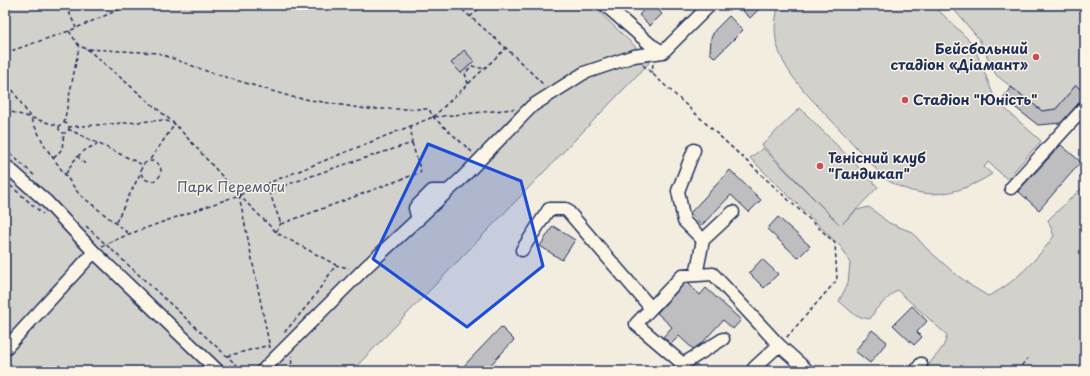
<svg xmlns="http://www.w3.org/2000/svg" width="1090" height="376" viewBox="0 0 1090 376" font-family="'Playpen Sans',sans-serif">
<rect width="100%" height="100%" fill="#f3ede0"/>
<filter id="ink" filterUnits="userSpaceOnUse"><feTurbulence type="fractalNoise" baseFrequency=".025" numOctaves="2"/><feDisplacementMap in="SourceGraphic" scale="8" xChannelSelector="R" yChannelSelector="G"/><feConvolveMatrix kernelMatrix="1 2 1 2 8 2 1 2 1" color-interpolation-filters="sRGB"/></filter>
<g filter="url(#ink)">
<!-- green -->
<path fill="#d3d1cc" stroke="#778095" d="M5 5H592L644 55 649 63 352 371H5Z
M779 5H933L973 44 993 94 1002 106 1041 141 1007 179 988 162 984 167 992 174C956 197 920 202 884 178 866 158 848 138 830 119 800 86 763 55 779 5Z
M950 5H1085V83L1080 89 1076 85 1056 109 1042 111 996 75 979 39Z
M800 108 878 187 843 223 857 210 869 207 889 223 912 232 925 247 953 272 973 287 988 296C1012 286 1039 257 1054 236L1048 220 1085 185V371H926C932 355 944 353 947 335L897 290 876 309 870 319 856 316 839 301 848 283 850 263 842 248 750 158 763 148 839 224 762 145Z"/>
<!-- building -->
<path fill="#bebec0" stroke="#1b2f5e" d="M648 5H653L662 14 650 26 639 15Z
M737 5H763L750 18Z
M729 16 743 30 715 58 710 53 711 38 715 30Z
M464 50 474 61 461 73 451 63Z
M1085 83V96L1061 123 1038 125 1003 98 1011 87 1042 111 1056 109 1076 85 1080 89Z
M1061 145 1081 162 1039 210 1018 191Z
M730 170 761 200 749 212 731 195 701 226 690 213Z
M778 217 810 246 798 258 767 229Z
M553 226 575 240 562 260 540 246Z
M762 259 778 274 764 288 749 273Z
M685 283H688L700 295 706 288 741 320 733 329 723 320 702 343 693 349 679 336 671 344 663 337 672 327 657 313Z
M912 306 927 321 917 332 922 337 914 345 893 325Z
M501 327 514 340 485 371H459Z
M872 330 887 342 870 363 855 351Z"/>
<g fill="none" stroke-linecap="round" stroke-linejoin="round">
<defs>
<path id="minor" d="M605 5 651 45 663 52
M663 52 710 5
M694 150 678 191 684 221 703 240
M5 165 47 202 94 252 218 371
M1011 188 1085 107
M418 220 415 208 432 191H448
M522 250 549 209H566L651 308
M696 275 703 240 733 212
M723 339 683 364 636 324 682 276 713 274 779 345 808 371
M5 349 94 252
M754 368 779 345
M262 371 366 267 462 178 532 106 584 73 634 56 663 52
M916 371 921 364"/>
</defs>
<!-- minor casing -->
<use href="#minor" stroke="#1b2f5e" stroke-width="15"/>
<!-- path -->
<path stroke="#1b2f5e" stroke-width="1.5" stroke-dasharray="4 3" stroke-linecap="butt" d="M69 5V12L76 28
M457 5 506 48 545 86
M470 17 483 5
M69 31 79 46 87 49 158 53 209 72 292 97 366 109H429L433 117 472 152
M87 49 175 124 239 195 277 233 336 265 311 301 284 333
M5 53 69 31 130 5
M653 64 652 71 655 77
M643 65 835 243 837 280 786 338
M5 78 30 117 46 148 79 194 129 234
M468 84 465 73 472 66 484 69
M5 110 59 126
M433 117 506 48
M64 123 79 47
M59 128a5 5 0 1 1 10 0a5 5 0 1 1-10 0Z
M411 126 412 142
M68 127 164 120 175 124 149 161
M68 129 143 165
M412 143 421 172 281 224 269 191 334 168Z
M5 149 36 177
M77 156 86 165
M54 158 62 149 64 133
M141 171a10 10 0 1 1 20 0a10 10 0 1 1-20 0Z
M66 174C74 158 82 150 98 144
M5 181 43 214
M239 195 270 348
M116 222 141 172
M86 226 243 371
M276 232 281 223
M102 246 129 234 239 195 433 117 514 109
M335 265 349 268
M227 356 270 345
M5 368 8 371
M291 371 292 356
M1017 371 1028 358"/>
<!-- minor -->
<use href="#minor" stroke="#fcf5e5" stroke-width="12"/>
</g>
</g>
<!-- marked area -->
<path fill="#1d4ed8" fill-opacity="0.2" stroke="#1d4ed8" stroke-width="3" stroke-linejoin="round" d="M428 144 521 181 543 266 467 327 373 259Z"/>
<!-- markers -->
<g fill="#d1495b" stroke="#fcf5e5" stroke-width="1.5">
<circle cx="1036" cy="57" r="4"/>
<circle cx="905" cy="100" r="4"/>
<circle cx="820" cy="166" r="4"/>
</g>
<g text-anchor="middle" stroke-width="3" stroke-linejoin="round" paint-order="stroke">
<!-- poi labels -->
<g font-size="14" font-weight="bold" fill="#1b2f5e" stroke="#fcf5e5" text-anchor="start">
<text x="1028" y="54" text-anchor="end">Бейсбольний<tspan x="1028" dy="16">стадіон «Діамант»</tspan></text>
<text x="913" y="105">Стадіон "Юність"</text>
<text x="828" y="163">Тенісний клуб<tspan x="828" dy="16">"Гандикап"</tspan></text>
</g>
<!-- park labels -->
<g font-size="14" fill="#49587a" stroke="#fcf5e5">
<text x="231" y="192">Парк Перемоги</text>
</g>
</g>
<!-- margin -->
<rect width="1090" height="376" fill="none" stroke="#fcf5e5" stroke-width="20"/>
<rect x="10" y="10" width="1070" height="356" fill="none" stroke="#1b2f5e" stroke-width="1.5" filter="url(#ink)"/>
</svg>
